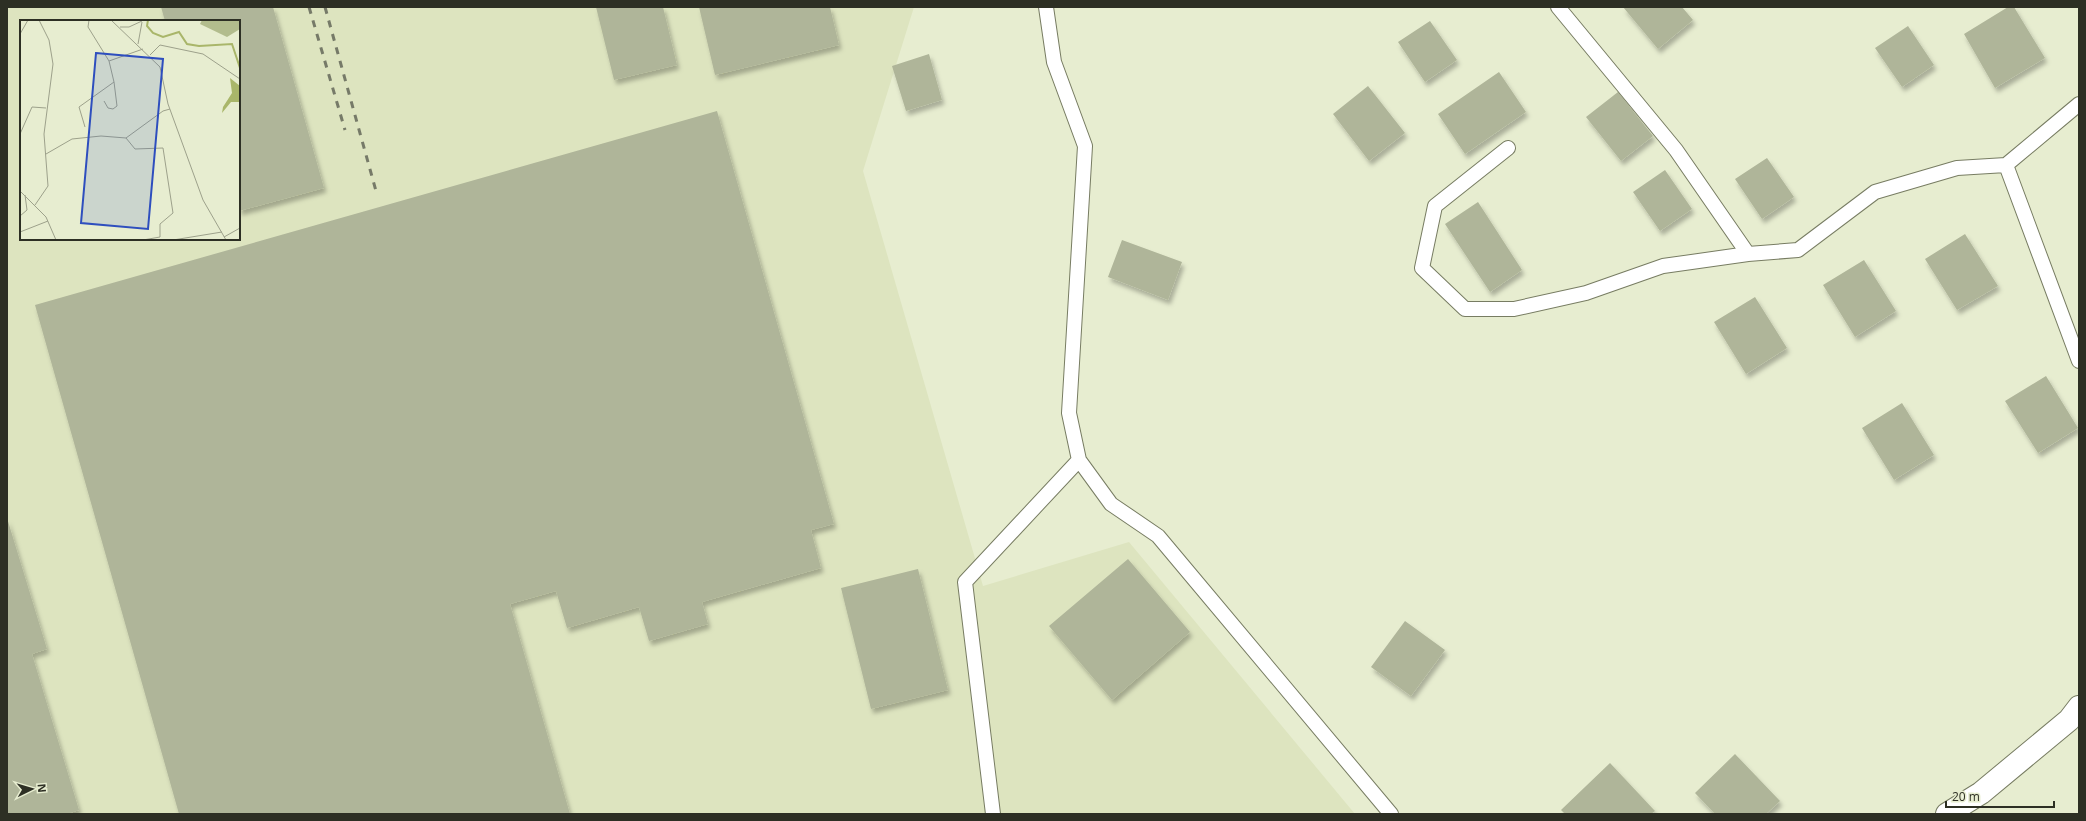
<svg xmlns="http://www.w3.org/2000/svg" width="2086" height="821" viewBox="0 0 2086 821" font-family="'Open Sans',sans-serif">
<defs>
<filter id="shadow"><feDropShadow dx="2.5" dy="4.5" stdDeviation="2" flood-color="#0004"/></filter>
</defs>
<rect width="100%" height="100%" fill="#e7edd0"/>
<!-- built -->
<path fill="#dde4bf" fill-rule="evenodd" d="M7 7H914L863 171 983 586 1129 542 1355 814H7ZM21 21H239V239H21Z"/>
<!-- building -->
<path fill="#afb599" filter="url(#shadow)" d="M161 7H273L324 188 239 211V21H165Z
M596 7H663L677 65 614 80Z
M699 7H830L839 45 715 75Z
M1623 7H1682L1693 20 1658 49Z
M2008 7H2014L2045 58 1995 88 1964 34Z
M1430 21 1457 60 1425 82 1398 42Z
M1908 26 1934 65 1902 87 1875 48Z
M929 54 942 100 906 111 892 66Z
M1499 72 1526 112 1465 154 1438 114Z
M1368 86 1405 133 1369 161 1333 114Z
M1618 92 1653 136 1621 161 1586 117Z
M717 111 834 524 811 530 821 568 702 602 708 624 649 641 639 607 567 628 556 591 510 604 570 814H179L35 305Z
M1767 158 1794 197 1762 219 1735 179Z
M1665 170 1692 209 1660 231 1633 192Z
M1478 202 1522 270 1490 292 1445 224Z
M1965 234 1998 286 1957 310 1925 259Z
M1122 240 1182 262 1168 300 1108 277Z
M1864 260 1896 311 1855 337 1823 285Z
M1755 297 1787 348 1746 374 1714 322Z
M2046 376 2078 428 2038 453 2005 401Z
M1902 403 1934 455 1894 480 1862 428Z
M7 518 47 649 32 654 79 810 67 814H7Z
M1128 559 1190 632 1112 700 1049 626Z
M918 569 948 690 871 709 841 588Z
M1405 621 1445 650 1411 696 1371 667Z
M1735 754 1780 801 1766 814H1715L1695 793Z
M1610 763 1655 811 1651 814H1565L1561 810Z"/>
<g fill="none" stroke-linecap="round" stroke-linejoin="round">
<defs>
<path id="lane" d="M1046 7 1054 62 1085 146 1069 413 1079 460 1111 504 1158 536 1391 814
M1558 7 1676 150 1748 254 1798 250 1875 192 1957 168 2006 165
M2079 104 2006 165 2079 361
M1508 148 1435 206 1422 268 1465 309H1514L1586 293 1663 266 1748 254
M993 814 965 582 1079 460"/>
<path id="street" d="M1947 814 1981 793 2069 720 2079 707"/>
</defs>
<!-- lane casing -->
<use href="#lane" stroke="#777c62" stroke-width="16"/>
<!-- street casing -->
<use href="#street" stroke="#777c62" stroke-width="24"/>
<!-- lane -->
<use href="#lane" stroke="#fff" stroke-width="14"/>
<!-- street -->
<use href="#street" stroke="#fff" stroke-width="22"/>
<!-- rail -->
<path stroke="#767a68" stroke-width="3" stroke-dasharray="7 7" stroke-linecap="butt" d="M309 7 345 130
M325 7 376 191"/>
</g>
<!-- overview -->
<g transform="translate(20 20)">
<rect width="220" height="220" fill="#e7edd0"/>
<path d="M182 0H220V9L207 17 180 4Z" fill="#b2bc8d"/>
<path d="M210 58 220 66V82H211L202 93 203 87 212 73Z" fill="#a9b66a"/>
<path fill="none" stroke="#a9b66a" stroke-width="2" d="M128 0 127 6 133 13 143 17 159 12 167 24 179 26 212 24 220 48"/>
<path fill="none" stroke="#9da18b" stroke-width="1" d="M69 0 68 7 89 41 123 29M91 0 140 47 148 84 183 180 206 220M100 7H109L122 1M0 14 8 0M118 24 122 2M130 35 140 25 183 34 220 59M84 81 88 88 93 89 97 86 94 62M65 107 59 87 94 62 89 41M0 114 12 87 26 88M106 118 115 129 143 128 153 193 140 204V217L123 220M26 134 52 119 81 116 106 118 143 91 150 89M0 171 26 197 36 220M15 185 28 166 24 114 33 44 29 20 19 0M0 196 7 190 5 175M0 212 28 201M204 217 220 208M153 220 202 212"/>
<path fill="#2e4ebe" fill-opacity="0.15" stroke="#2e4ebe" stroke-width="2" d="M76 33 143 39 128 209 61 203Z"/>
<rect width="220" height="220" fill="none" stroke="#2d2f24" stroke-width="2"/>
</g>
<!-- border -->
<rect width="2086" height="821" fill="none" stroke="#2d2f24" stroke-width="16"/>
<!-- north arrow -->
<g transform="translate(32 789) rotate(85)" stroke="#e7edd0" stroke-width="3" paint-order="stroke">
<path d="M0-3L7 15L0 10L-7 15Z" fill="#2d2f24"/>
<text y="-6" font-size="11" font-weight="bold" text-anchor="middle" fill="#2d2f24">N</text>
</g>
<!-- scale -->
<path d="M1946 801v6h108v-6" fill="none" stroke="#2d2f24" stroke-width="2"/>
<text x="1952" y="801" font-size="12" fill="#2d2f24" stroke="#e7edd0" stroke-width="3" paint-order="stroke">20 m</text>
</svg>
